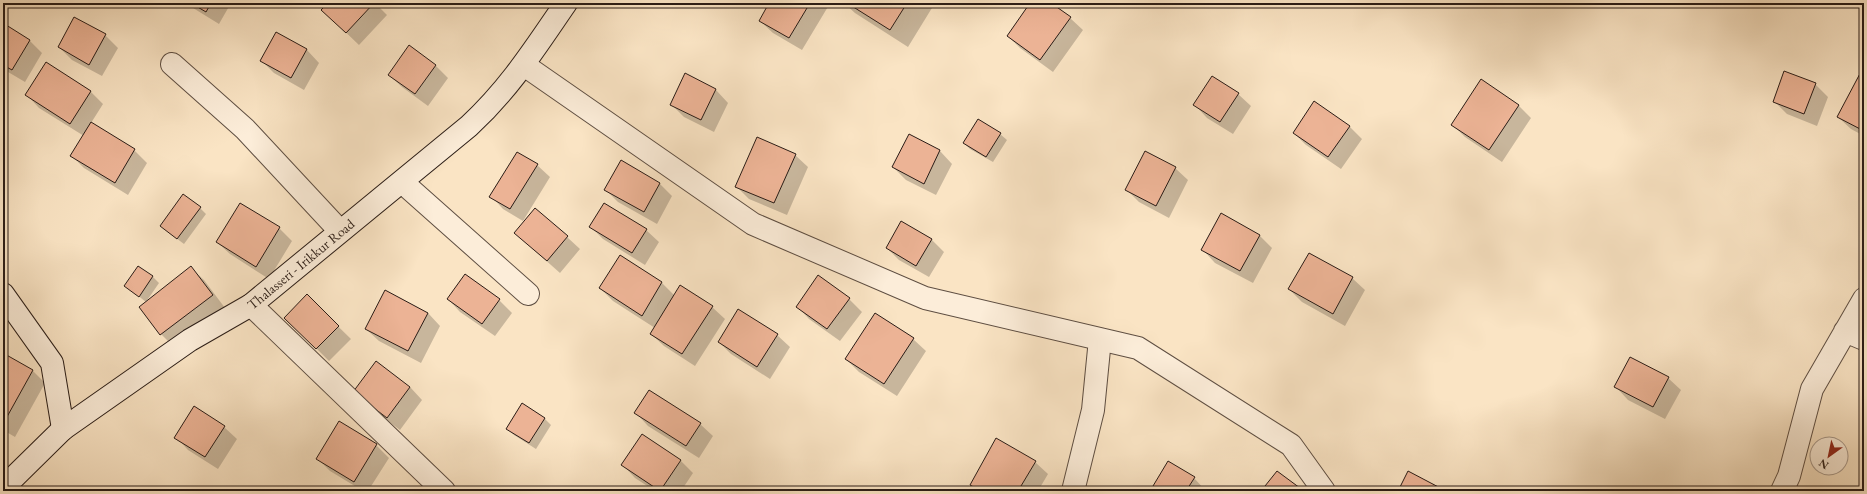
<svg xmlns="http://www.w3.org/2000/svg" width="1867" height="494" viewBox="0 0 1867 494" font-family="'EB Garamond',serif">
<rect width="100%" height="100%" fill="#fae4c4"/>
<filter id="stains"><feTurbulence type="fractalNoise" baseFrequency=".005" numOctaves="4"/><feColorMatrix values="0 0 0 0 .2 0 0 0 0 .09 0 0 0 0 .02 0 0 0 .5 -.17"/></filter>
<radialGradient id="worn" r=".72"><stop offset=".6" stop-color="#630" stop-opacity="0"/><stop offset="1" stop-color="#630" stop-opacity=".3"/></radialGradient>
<!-- shadow -->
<path fill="#0003" d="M185 3H231L219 24Z
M329 3H375L387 15 359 45 335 22Z
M770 3H827L829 5 802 50 773 33 760 21Z
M844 3H935L908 47 855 13Z
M1031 3H1050L1070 18 1083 30 1053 72 1020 48 1008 36Z
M3 24 30 41 42 53 25 82 3 69Z
M276 33 307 50 319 63 304 90 274 73 261 60Z
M105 35 118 48 102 76 72 60 59 47Z
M435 65 448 78 428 106 402 87 389 75Z
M1864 67V136L1851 129 1838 117Z
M685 75 716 90 728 103 714 132 684 117 671 104Z
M1815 84 1828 97 1817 126 1787 114 1774 101Z
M90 91 103 104 91 123 134 150 147 163 128 195 84 168 72 156 84 136 39 108 27 95Z
M1238 94 1251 106 1233 134 1207 118 1195 105Z
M1518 105 1531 118 1502 162 1465 137 1452 124Z
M1349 126 1362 139 1341 169 1306 145 1294 133Z
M1000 134 1007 140 993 162 970 149 964 143Z
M909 135 940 151 952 164 936 195 906 180 893 167Z
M795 155 808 167 787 215 749 199 736 186Z
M537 165 550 177 523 221 503 209 491 196Z
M1175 168 1188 180 1169 218 1139 202 1127 190Z
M660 184 672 196 657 224 618 202 606 190Z
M200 208 206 214 184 244 168 232Z
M1221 214 1260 236 1272 248 1253 283 1215 263 1203 250Z
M591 227 646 230 659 242 645 265 603 239Z
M279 228 292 241 269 279 230 254 217 242Z
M515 233 567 237 580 249 560 273Z
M931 239 944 252 929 277 899 260 887 248Z
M620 257 662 283 675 296 712 307 725 319 695 366 664 346 651 334 655 328 613 301 600 288Z
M191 268 204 280 225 308 174 347 161 334 146 302 126 286 153 277 159 283 146 302Z
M1352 278 1365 290 1345 326 1302 302 1289 289Z
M385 291 428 313 440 326 421 363 379 341 366 329Z
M307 296 351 339 329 361 286 318Z
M448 299 499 300 512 313 495 336 460 312Z
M849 299 862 312 840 341 809 319 797 306Z
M777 335 790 347 770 379 731 354 719 342Z
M913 339 926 351 897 396 859 372 846 359Z
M3 354 32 370 45 383 15 437 3 430Z
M1668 378 1681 390 1665 419 1628 400 1616 387Z
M410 387 422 400 400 430 367 405Z
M636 413 700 424 713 436 699 458 648 426Z
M544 418 551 425 536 449 514 435 507 429Z
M224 427 237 439 218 469 188 450 176 437Z
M376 445 389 458 368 491H363L330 471 317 458Z
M680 460 693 473 681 491H655L635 478 623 465Z
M1035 462 1048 474 1038 491H977L971 484Z
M1194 478 1206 491H1159L1154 486Z"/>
<!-- building -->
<path fill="#ecb395" stroke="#2a1c16" d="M191 3H211L206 12Z
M328 3H374L346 33 321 10Z
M769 3H810L789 38 759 21Z
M847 3H907L890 30Z
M1030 3H1051L1071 17 1040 60 1007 36Z
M74 17 106 34 89 65 58 47Z
M3 23 30 40 12 70 3 65Z
M276 32 307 49 291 78 260 61Z
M409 45 436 65 415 94 388 75Z
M46 62 91 91 70 124 25 95Z
M1864 66V131L1837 117Z
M1784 71 1816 83 1804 114 1773 102Z
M685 73 716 89 701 120 670 105Z
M1212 76 1239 93 1220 122 1193 105Z
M1481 79 1519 105 1489 150 1451 125Z
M1314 101 1350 126 1328 157 1293 133Z
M978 119 1001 133 986 157 963 143Z
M91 122 135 149 115 183 70 156Z
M909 134 940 150 924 184 892 167Z
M757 137 796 154 774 203 735 187Z
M1145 151 1176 167 1156 206 1125 190Z
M517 152 538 164 510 209 489 197Z
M621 160 660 183 644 212 604 190Z
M183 194 201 207 177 239 160 226Z
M240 203 280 227 256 267 216 242Z
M604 203 647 229 632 253 589 227Z
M535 208 568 236 547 261 514 233Z
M1221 213 1260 235 1240 271 1201 250Z
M901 221 932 239 916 266 886 248Z
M1309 253 1353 277 1333 314 1288 289Z
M620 255 662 282 642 316 599 288Z
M138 266 153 276 139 297 124 286Z
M191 266 213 295 160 335 139 307Z
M465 274 500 299 482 324 447 299Z
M818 275 850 298 827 329 796 307Z
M680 285 713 306 682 354 650 334Z
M385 290 428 313 408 351 365 329Z
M307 294 339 326 316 349 284 318Z
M738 309 778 334 757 367 718 342Z
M875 313 914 338 884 384 845 359Z
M3 353 33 370 3 424Z
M1630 357 1669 377 1653 407 1614 387Z
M376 361 410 387 387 418 353 392Z
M649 390 701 423 686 446 634 413Z
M522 403 545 418 529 443 506 429Z
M194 406 225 426 205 457 174 438Z
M339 421 377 444 354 482 316 459Z
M642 434 681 460 660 491 621 465Z
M996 438 1036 461 1018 491H981L970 485Z
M1168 461 1195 477 1186 491H1161L1153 486Z
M1277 471 1304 491H1261Z
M1408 471 1446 491H1398Z"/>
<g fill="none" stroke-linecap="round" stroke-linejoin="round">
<defs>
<path id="minor" d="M172 64 245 129 340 231
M524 65 753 224 925 298 1138 348 1291 445 1324 491
M402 182 528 294
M251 305 444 491
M1845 331 1864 339
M1073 491 1093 410 1100 339
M1782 491 1789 476 1812 389 1864 299"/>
<g id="secondary">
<path d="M3 294 52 363 63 429"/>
<path id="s1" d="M3 488 63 429 190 340 251 305 469 126C510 88 535 48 566 3"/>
</g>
</defs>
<!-- minor casing -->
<use href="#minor" stroke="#5e4e42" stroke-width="24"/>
<!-- secondary casing -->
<use href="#secondary" stroke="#2a1c16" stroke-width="24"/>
<!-- minor -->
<use href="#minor" stroke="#fcedd9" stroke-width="22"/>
<!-- secondary -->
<use href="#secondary" stroke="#fcedd9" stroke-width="22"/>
</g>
<g text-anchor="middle" stroke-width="3" stroke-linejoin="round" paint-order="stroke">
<!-- street labels -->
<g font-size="14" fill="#2a1c16" stroke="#fcedd9">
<text dy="5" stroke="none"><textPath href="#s1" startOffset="374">Thalasseri - Irikkur Road</textPath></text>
</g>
</g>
<!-- margin -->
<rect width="1867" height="494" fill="none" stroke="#fae4c4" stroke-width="16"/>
<rect x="4" y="4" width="1859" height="486" fill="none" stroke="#2a1c16" stroke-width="2"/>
<rect x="8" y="8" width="1851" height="478" fill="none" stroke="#2a1c16"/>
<!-- north arrow -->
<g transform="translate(1829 456) rotate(213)"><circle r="19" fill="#fcedd9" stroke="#a8998b"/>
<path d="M0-3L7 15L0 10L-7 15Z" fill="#8f2418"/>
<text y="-6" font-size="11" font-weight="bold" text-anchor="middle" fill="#2a1c16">N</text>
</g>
<rect width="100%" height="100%" filter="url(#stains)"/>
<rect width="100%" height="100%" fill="url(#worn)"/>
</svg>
